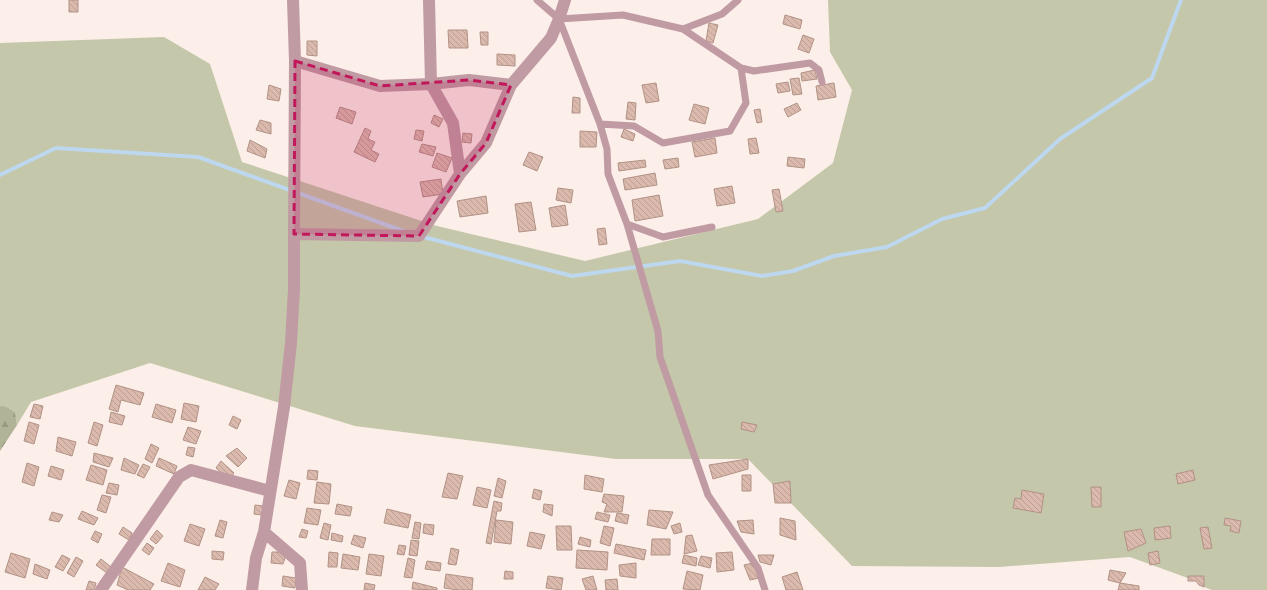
<svg xmlns="http://www.w3.org/2000/svg" width="1267" height="590" viewBox="0 0 1267 590" font-family="'IBM Plex Serif',serif">
<defs>
<pattern id="forest-firs" width="22" height="20" patternUnits="userSpaceOnUse"><rect width="22" height="20" fill="#b0b395"/><path d="M5 1l3.5 6h-7zM16 11l3.5 6h-7z" fill="#97997f"/></pattern>
<pattern id="building-back-hatch" width="6" height="6" patternUnits="userSpaceOnUse"><rect width="6" height="6" fill="#dbbaad"/><path d="M-1 5l2 2M0 0l6 6M5-1l2 2" fill="none" stroke="#bb9f94"/></pattern>
</defs>
<rect width="100%" height="100%" fill="#fceee8"/>
<!-- green -->
<path fill="#c4c7a9" d="M828 0H1267V590H1212L1204 587 1196 581 1130 557 999 567 852 566 748 459H616L355 426 150 363 31 402 17 425 15 412 7 407 0 406V43L164 37 210 64 242 162 437 226 585 261 758 219 833 163 852 90 830 52Z"/>
<!-- forest -->
<path fill="url(#forest-firs)" d="M0 406 7 407 15 412 17 425 0 451Z"/>
<g fill="none" stroke-linecap="round" stroke-linejoin="round">
<!-- stream -->
<path stroke="#bdd7ee" stroke-width="4" d="M0 175 56 148 198 157 406 232
M420 236 572 276 680 261 762 276 793 271 834 256 887 247 942 219 985 208 1060 139 1152 78 1181 0"/>
</g>
<!-- building -->
<path fill="url(#building-back-hatch)" stroke="#b19286" d="M69 0H78V12H69Z
M785 15 802 20 800 29 783 24Z
M709 23 718 25 713 43 706 41Z
M448 30H467L468 48H449Z
M480 32H488V45H481Z
M803 35 814 39 809 53 798 49Z
M307 41H317V56L307 55Z
M497 54 515 55V66L497 65Z
M815 70 817 79 802 81 801 73Z
M799 78 802 94 793 95 790 79Z
M788 82 790 91 778 93 776 84Z
M656 83 659 101 646 103 642 85Z
M834 83 836 97 818 100 816 86Z
M269 85 281 89 279 101 267 99Z
M573 97 580 98V113H572Z
M628 102 636 103 635 120 626 119Z
M797 103 801 110 788 117 784 109Z
M694 104 709 108 705 124 689 120Z
M340 107 356 112 352 124 336 118Z
M760 109 762 122 757 123 754 110Z
M434 115 443 119 439 127 431 123Z
M260 120 271 123V134L256 130Z
M365 128 371 131 368 139 375 142 371 150 379 154 375 162 354 152Z
M624 129 635 134 633 141 621 137Z
M416 130 424 131 422 141 414 139Z
M580 131 597 132 596 147H580Z
M463 133 472 134 471 143 462 142Z
M715 138 717 153 695 157 692 142Z
M756 138 759 153 750 154 748 139Z
M250 140 267 149 265 158 247 151Z
M422 144 436 147 433 156 419 152Z
M529 152 543 157 537 171 523 165Z
M437 153 452 158 446 172 432 167Z
M788 157 805 159 804 168 787 166Z
M678 158 679 167 665 169 663 160Z
M645 160 646 167 619 171 618 163Z
M655 173 657 185 625 190 623 179Z
M441 179 443 194 423 197 420 182Z
M732 186 735 203 717 206 714 189Z
M558 188 573 190 571 203 556 200Z
M779 189 783 211 776 212 772 190Z
M659 195 663 216 635 221 632 200Z
M486 196 488 213 460 217 457 201Z
M531 202 536 230 519 232 515 204Z
M565 205 568 225 552 227 549 208Z
M605 228 607 244 599 245 597 229Z
M116 385 144 393 140 405 121 400 118 412 109 409Z
M184 403 199 406 196 422 181 419Z
M34 404 43 406 40 419 30 417Z
M156 404 176 410 172 423 152 417Z
M111 412 125 416 122 425 109 422Z
M233 416 241 420 237 429 229 425Z
M29 422 39 425 34 444 24 441Z
M94 422 103 425 97 446 88 443Z
M742 422 757 425 754 432 741 429Z
M188 427 201 431 196 444 183 440Z
M58 437 76 442 72 456 56 451Z
M151 444 159 448 152 463 145 459Z
M188 447 195 448 193 457 186 455Z
M237 448 247 458 238 467 226 456Z
M94 453 113 458 109 467 93 462Z
M124 458 139 465 135 474 121 470Z
M159 458 177 466 174 474 156 466Z
M748 459V469L713 479 709 465Z
M221 461 234 473 229 479 216 468Z
M27 463 39 467 34 486 22 482Z
M143 464 150 467 144 478 137 475Z
M91 465 107 470 103 485 86 480Z
M51 466 64 470 61 480 48 476Z
M308 470 318 471 317 480 307 479Z
M1193 470 1195 480 1178 484 1176 474Z
M448 473 463 476 457 499 442 497Z
M585 475 604 479 602 492 584 489Z
M742 475H751V491H742Z
M498 478 506 481 502 498 494 496Z
M289 480 300 483 296 499 284 496Z
M790 481 791 503H775L773 484Z
M317 482 331 484 329 504 314 503Z
M109 483 119 485 117 495 106 493Z
M477 487 491 490 487 508 473 505Z
M1091 487H1101V507H1092Z
M534 489 542 491 540 500 532 498Z
M1022 490 1044 494 1041 513 1013 508 1015 498 1021 499Z
M604 494 624 496 622 512H604L607 504 602 502Z
M102 495 111 497 106 513 97 510Z
M494 501 502 503 501 511H497L491 544 486 543Z
M337 504 352 507 350 516 335 514Z
M544 504 553 505 552 516 543 512Z
M255 505 263 506 262 515 254 514Z
M307 508 321 510 318 525 304 523Z
M387 509 411 515 408 528 384 523Z
M649 510 673 512 666 529 647 525Z
M82 511 98 518 94 525 78 519Z
M52 512 63 515 59 522 49 520Z
M597 512 610 515 608 522 595 519Z
M617 513 629 515 627 524 615 521Z
M780 518 795 521 796 540 780 535Z
M1225 518 1241 521 1239 533 1230 531 1231 526 1224 525Z
M220 520 227 522 223 538 215 536Z
M496 520 513 522 511 544 494 542Z
M753 520 754 534 741 532 737 521Z
M415 522 421 523 419 539 412 538Z
M324 523 331 525 328 540 320 538Z
M680 523 682 532 674 534 671 526Z
M190 524 205 529 199 546 184 541Z
M424 524 434 525 433 535 423 533Z
M556 526H571L572 550H557Z
M604 526 614 528 610 546 600 543Z
M1170 526 1171 538 1155 540 1154 528Z
M123 527 132 533 129 540 119 534Z
M1208 527 1212 548 1204 549 1200 528Z
M302 529 308 531 306 538 299 537Z
M1141 529 1146 543 1128 551 1124 532Z
M157 530 163 536 156 544 150 539Z
M95 531 102 534 98 543 91 539Z
M530 532 545 535 541 549 527 546Z
M332 533 343 536 342 542 331 540Z
M354 535 366 538 363 548 351 544Z
M692 535 697 551 684 554 686 536Z
M580 537 591 540 590 547 578 544Z
M652 539H670V555H651Z
M411 540 419 541 417 556 409 555Z
M147 543 154 548 149 555 142 550Z
M616 544 646 550 644 560 614 553Z
M399 545 406 546 404 555 397 554Z
M451 548 459 550 456 565 448 564Z
M577 550 608 552 607 570 576 568Z
M212 551 224 552 223 560 212 559Z
M1158 551 1160 563 1150 565 1148 553Z
M272 552H287L283 564 271 563Z
M329 552 338 553 337 567H328Z
M732 552 734 570 717 572 716 553Z
M11 553 30 559 25 578 5 572Z
M343 554 360 557 358 570 341 568Z
M369 554 384 556 381 576 366 574Z
M62 555 70 559 63 571 55 567Z
M684 555 697 558 696 566 682 563Z
M758 555H774L771 565 760 562Z
M701 556 712 558 710 568 698 565Z
M76 557 83 561 74 577 67 573Z
M408 558 415 560 412 578 404 577Z
M101 559 111 567 107 573 96 565Z
M427 561 441 563 440 571 425 569Z
M168 563 185 570 180 587 161 581Z
M636 563V578L620 576 619 565Z
M753 563 759 578 750 580 744 565Z
M35 564 50 570 47 579 33 574Z
M122 567 154 584 150 590H128L117 585Z
M1110 570 1126 573 1120 583 1108 580Z
M505 571 513 572V579H504Z
M687 571 703 575 700 590 683 589Z
M797 572 803 590H786L782 577Z
M446 574 473 578 472 590H458L444 588Z
M283 576 296 578 295 588 282 586Z
M548 576 563 578 561 590 546 588Z
M593 576 597 590H586L582 579Z
M1188 576H1204V587L1199 585 1196 581H1188Z
M205 577 219 584 215 590H198Z
M617 579 618 590H606L605 580Z
M89 581 96 583 94 590H86Z
M413 582 437 588V590L412 589Z
M365 583 375 585 374 590H364Z
M1120 583 1139 586V590H1118Z"/>
<g fill="none" stroke-linecap="round" stroke-linejoin="round">
<!-- service -->
<path stroke="#c09ba3" stroke-width="7" d="M537 0 559 19 623 15 683 29 741 68 746 103 730 131 663 143 634 126 600 124
M559 19 600 124 607 149 608 174 627 224 663 237 712 227
M683 29 722 14 738 0
M741 68 754 71 810 63 819 70 822 82
M627 224 658 331 660 357 708 495 758 568 765 590"/>
<!-- minor -->
<path stroke="#c09ba3" stroke-width="12" d="M293 0 295 61 294 234
M429 0 431 84 453 123 460 174
M295 61 380 86 431 84 469 80 511 85
M264 532 300 563 302 590
M101 590 179 477 191 470 270 491
M252 590 256 558 264 532 284 407 291 343 294 289V234L419 236 460 174 486 143 511 85 551 38 559 19 565 0"/>
</g>
<!-- marked area -->
<path fill="#c2185b" fill-opacity="0.2" stroke="#c2185b" stroke-width="3" stroke-dasharray="8 5" stroke-linejoin="round" d="M295 61 380 86 469 80 511 85 486 143 460 174 419 236 294 234Z"/>
</svg>
